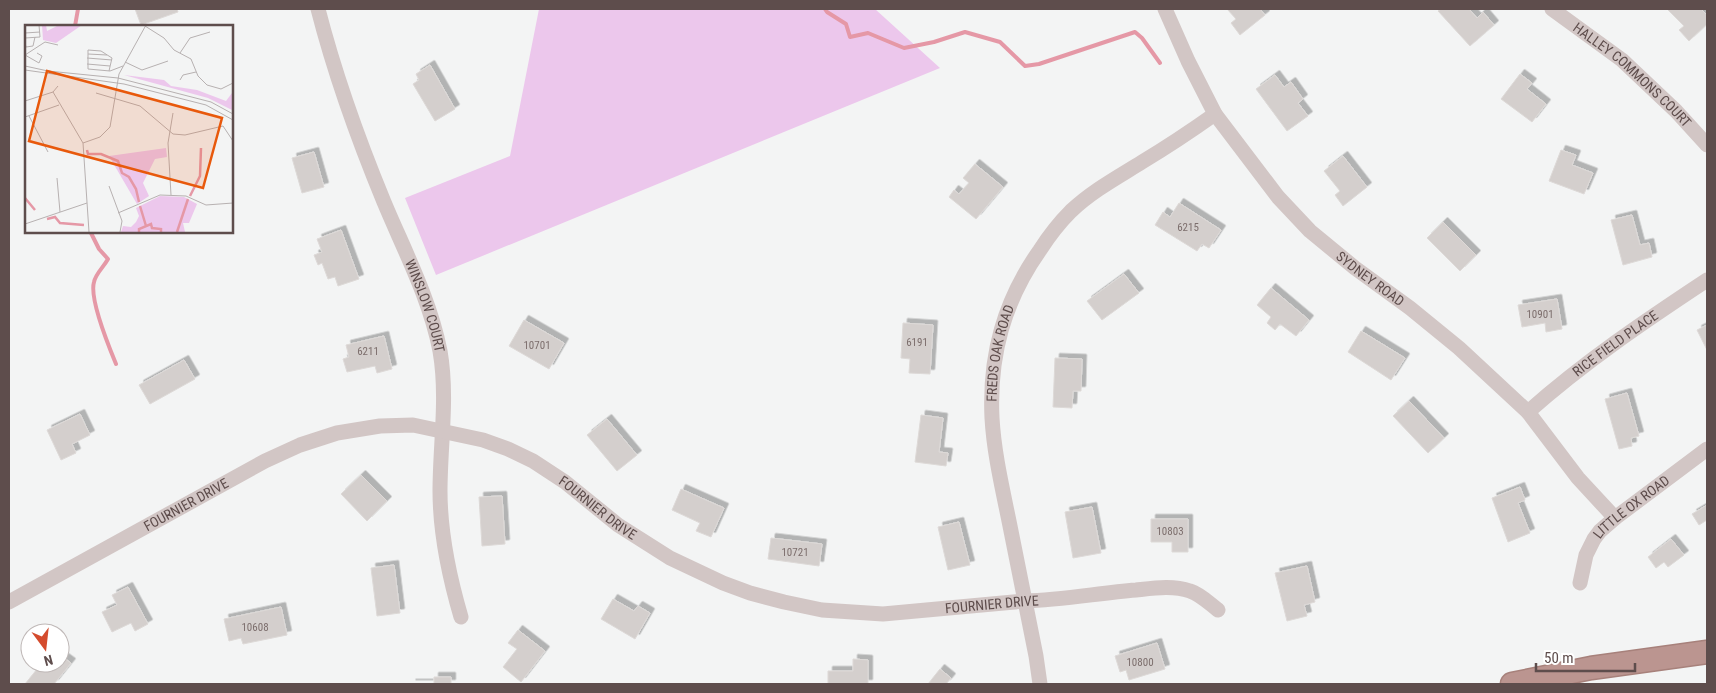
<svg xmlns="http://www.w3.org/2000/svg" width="1716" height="693" viewBox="0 0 1716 693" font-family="'Roboto Condensed',sans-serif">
<defs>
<filter id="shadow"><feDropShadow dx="4.5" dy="-4.5" stdDeviation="0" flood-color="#0004"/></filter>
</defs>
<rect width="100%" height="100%" fill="#f3f4f4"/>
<!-- green -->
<path fill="#ecc7ec" d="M539 9H875L940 68 436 275 405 198 510 156Z"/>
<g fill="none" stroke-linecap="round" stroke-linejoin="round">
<!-- stream -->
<path stroke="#e598a6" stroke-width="4" d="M825 9 827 12 846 24 850 37 868 33 904 48 934 42 965 32 1000 42 1025 66 1039 64 1135 32 1142 38 1160 63
M75 26 78 9
M90 231 99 249 108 259C103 268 96 273 94 282 89 299 109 347 116 364"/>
</g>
<!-- building -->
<path fill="#d4cfcd" stroke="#ddd9d7" filter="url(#shadow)" d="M135 9H177L178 12 141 25Z
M1227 9H1260L1265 15 1240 35 1231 23 1236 19Z
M1441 9H1469L1477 18 1483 12 1494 25 1470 46 1438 11Z
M1667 9H1701L1707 15V24L1689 41 1679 30 1684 26Z
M430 65 455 109 435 121 413 84 419 80 416 74Z
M1520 74 1532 83 1527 89 1546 104 1532 122 1501 99Z
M1275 75 1284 87 1291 82 1303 99 1298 103 1308 116 1287 131 1256 89Z
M1561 150 1576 155 1572 165 1593 173 1584 194 1549 181Z
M314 152 324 187 302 193 292 158Z
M1343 156 1367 187 1343 206 1335 195 1340 191 1324 171Z
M975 164 1003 187 976 219 949 197 954 190 959 194 969 183 963 178Z
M1179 203 1221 230 1209 248 1202 244 1197 251 1155 225 1163 212 1170 217Z
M1632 215 1640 245 1649 243 1652 257 1623 265 1611 220Z
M1443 222 1476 255 1460 271 1427 238Z
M341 230 359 279 338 286 335 277 328 279 322 263 318 265 314 255 322 252 317 239Z
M1124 274 1139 293 1102 320 1087 301Z
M1271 288 1309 320 1296 336 1280 324 1275 330 1267 323 1271 317 1257 305Z
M1557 299 1562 329 1546 332 1545 323 1522 327 1518 305Z
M524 320 564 343 549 369 509 346Z
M903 323 933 325 930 374 909 373 910 359 901 358Z
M1707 325V350L1697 330Z
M1361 331 1405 358 1391 380 1348 352Z
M384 336 392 369 377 373 375 366 347 372 343 359 349 357 346 345Z
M1055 358 1082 359 1081 391H1073L1072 408 1053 407Z
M184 360 195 379 150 404 139 385Z
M1627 393 1639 436 1631 438 1632 446 1619 449 1605 399Z
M1409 401 1444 438 1428 453 1393 416Z
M80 414 90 435 72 444 76 453 61 460 47 430Z
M921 415 943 418 939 452 948 453 946 466 915 462Z
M607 419 637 455 617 471 587 435Z
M361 475 387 501 367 521 341 494Z
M1520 487 1525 500 1518 503 1530 533 1508 542 1492 498Z
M681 489 724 508 711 537 696 531 700 523 672 510Z
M502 496 505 544 482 546 479 497Z
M1707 505V520L1699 525 1692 514Z
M1092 507 1101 553 1073 558 1065 512Z
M1151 519H1188V552H1172V542H1151Z
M959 522 970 565 948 570 938 527Z
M771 538 822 544 819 566 768 559Z
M1671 539 1684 555 1668 567 1664 562 1656 568 1648 557Z
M394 565 400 613 377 616 371 568Z
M1307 566 1315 602 1304 605 1307 616 1287 621 1275 573Z
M128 587 148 624 135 631 131 623 112 632 102 612 117 605 112 595Z
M613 599 634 611 638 606 650 613 635 639 601 619Z
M281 607 287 635 243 644 241 638 229 641 224 619Z
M518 630 545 651 521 682 503 667 517 649 508 643Z
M1157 643 1165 669 1129 680 1126 670 1120 672 1115 656Z
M60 655 71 663 54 684H25L42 663H60Z
M853 659 868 660V684H828V671H853Z
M940 669 951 678 946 684H928Z
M434 677H451V684H411H434Z"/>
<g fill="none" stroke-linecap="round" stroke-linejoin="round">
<defs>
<path id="highway" d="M1512 684 1591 668 1707 652"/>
</defs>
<!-- highway casing -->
<use href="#highway" stroke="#a7817b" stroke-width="25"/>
<!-- minor -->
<g stroke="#d2c6c5" stroke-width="15">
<path id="s1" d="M318 9C335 75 358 139 384 202 404 250 430 299 440 351 448 397 440 445 440 491 440 534 449 576 461 617"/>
<path id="s2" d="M1165 9 1188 61 1215 114 1278 197 1310 231 1355 268 1410 308 1459 348 1528 412 1578 478 1615 518"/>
<path id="s3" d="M1552 9 1622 60 1676 111 1707 145"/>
<path id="s4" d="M1528 412C1584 362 1645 321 1707 280"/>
<path id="s5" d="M1580 583 1586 555 1594 539 1600 531 1615 518 1707 449"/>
<path id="s6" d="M9 602 265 461 300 445 337 433 380 426 413 425 483 440 508 449 533 461 565 482 618 525 670 558 723 583 750 593 784 602 822 610 883 614 1025 601C1062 600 1099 593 1136 590 1154 588 1173 585 1190 591 1200 594 1209 603 1218 610"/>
<path id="s7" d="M1040 684 1036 656C1027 613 1019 569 1010 526 1003 491 994 454 992 418 989 355 1004 301 1040 250 1049 236 1059 223 1071 211 1092 191 1118 177 1142 162 1167 147 1191 131 1215 114"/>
</g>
<!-- highway -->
<use href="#highway" stroke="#bb9590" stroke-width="22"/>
</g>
<g text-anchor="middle" stroke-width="5" stroke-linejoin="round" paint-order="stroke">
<!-- number labels -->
<g font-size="11" fill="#7c6e6c">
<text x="1188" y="231">6215</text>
<text x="1540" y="318">10901</text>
<text x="917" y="346">6191</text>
<text x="537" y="349">10701</text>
<text x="368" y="355">6211</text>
<text x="1170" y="535">10803</text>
<text x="795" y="556">10721</text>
<text x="255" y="631">10608</text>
<text x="1140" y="666">10800</text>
</g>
<!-- street labels -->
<g font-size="14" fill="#5e4d4c" stroke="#fff">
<text dy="5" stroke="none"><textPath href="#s3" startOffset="104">HALLEY COMMONS COURT</textPath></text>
<text dy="5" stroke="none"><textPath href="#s2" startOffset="344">SYDNEY ROAD</textPath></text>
<text dy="5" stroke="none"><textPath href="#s1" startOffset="316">WINSLOW COURT</textPath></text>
<text dy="5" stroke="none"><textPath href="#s4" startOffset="111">RICE FIELD PLACE</textPath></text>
<text dy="5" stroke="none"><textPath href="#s7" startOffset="336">FREDS OAK ROAD</textPath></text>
<text dy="5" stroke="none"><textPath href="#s6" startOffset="202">FOURNIER DRIVE</textPath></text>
<text dy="5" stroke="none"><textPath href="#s6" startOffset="652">FOURNIER DRIVE</textPath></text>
<text dy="5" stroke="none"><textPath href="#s5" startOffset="96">LITTLE OX ROAD</textPath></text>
<text dy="5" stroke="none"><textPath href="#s6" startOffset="1072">FOURNIER DRIVE</textPath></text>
</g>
</g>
<!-- overview -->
<g transform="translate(25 25)">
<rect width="208" height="208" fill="#f3f4f4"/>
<path d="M17 0H21L22 6 34 0H57L31 18 18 15ZM99 50 139 55 146 61 172 65 201 76 207 68V85L183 73ZM141 123 142 132 130 134 118 158 124 171 112 179 84 131ZM135 171 159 172 172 179 164 198H158L160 207H96L98 201 106 202 111 197 114 191 111 183Z" fill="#ecc7ec"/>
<path fill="none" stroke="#e598a6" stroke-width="2.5" d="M62 125 63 129H76L93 136 97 148 104 152 111 164 114 177M165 171 175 151 176 123M0 173 10 185M115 181 121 201M22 194 30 192 35 198 59 200M114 207V204L126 199 127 203 136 204V207M152 207 163 174"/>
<path fill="none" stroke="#b7b1b1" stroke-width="1" d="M120 1 139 13 149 25 166 34 173 51 182 60 196 64 208 58M0 8 15 7M0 13 15 12 14 0M0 18 1 22 8 21 10 12M155 28 165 13 185 7M63 29 82 30M0 30 20 17 33 20M0 30 14 38 17 31 12 28M62 33 87 35M100 37 117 45 143 36M62 39 85 41M0 41 23 46 93 53 186 77 208 89M0 45 99 59 181 80 208 95M84 46 87 33 76 26 63 25V44L85 46 98 41M155 55 158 50 171 47M28 67 58 118 64 207M71 68 115 81 148 109 160 110 198 101 208 116M0 76 28 67 33 61M4 91 23 127M0 92 34 80M58 118 75 112 85 102 94 49 121 0M32 153 35 187M84 161 97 196 95 207M146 170 143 118 148 88M93 188 135 170 161 171 181 180 208 178M0 199 62 178"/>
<path fill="#e8590c" fill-opacity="0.15" stroke="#e8590c" stroke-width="2.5" d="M22 46 197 93 178 163 4 116Z"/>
<rect width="208" height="208" fill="none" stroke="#5e4d4c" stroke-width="2.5"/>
</g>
<!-- border -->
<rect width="1716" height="693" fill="none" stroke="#5e4d4c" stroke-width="20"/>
<!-- north arrow -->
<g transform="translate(45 648) rotate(165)"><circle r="24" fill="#ffffff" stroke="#bfb8b7"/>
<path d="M0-4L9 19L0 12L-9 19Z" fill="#d44b2d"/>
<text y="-8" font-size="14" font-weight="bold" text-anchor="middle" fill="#5e4d4c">N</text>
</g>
<!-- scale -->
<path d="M1536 663v8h99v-8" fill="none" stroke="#5e4d4c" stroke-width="2.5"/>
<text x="1544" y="663" font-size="15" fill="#5e4d4c" stroke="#ffffff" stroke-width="4" paint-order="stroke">50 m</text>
</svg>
